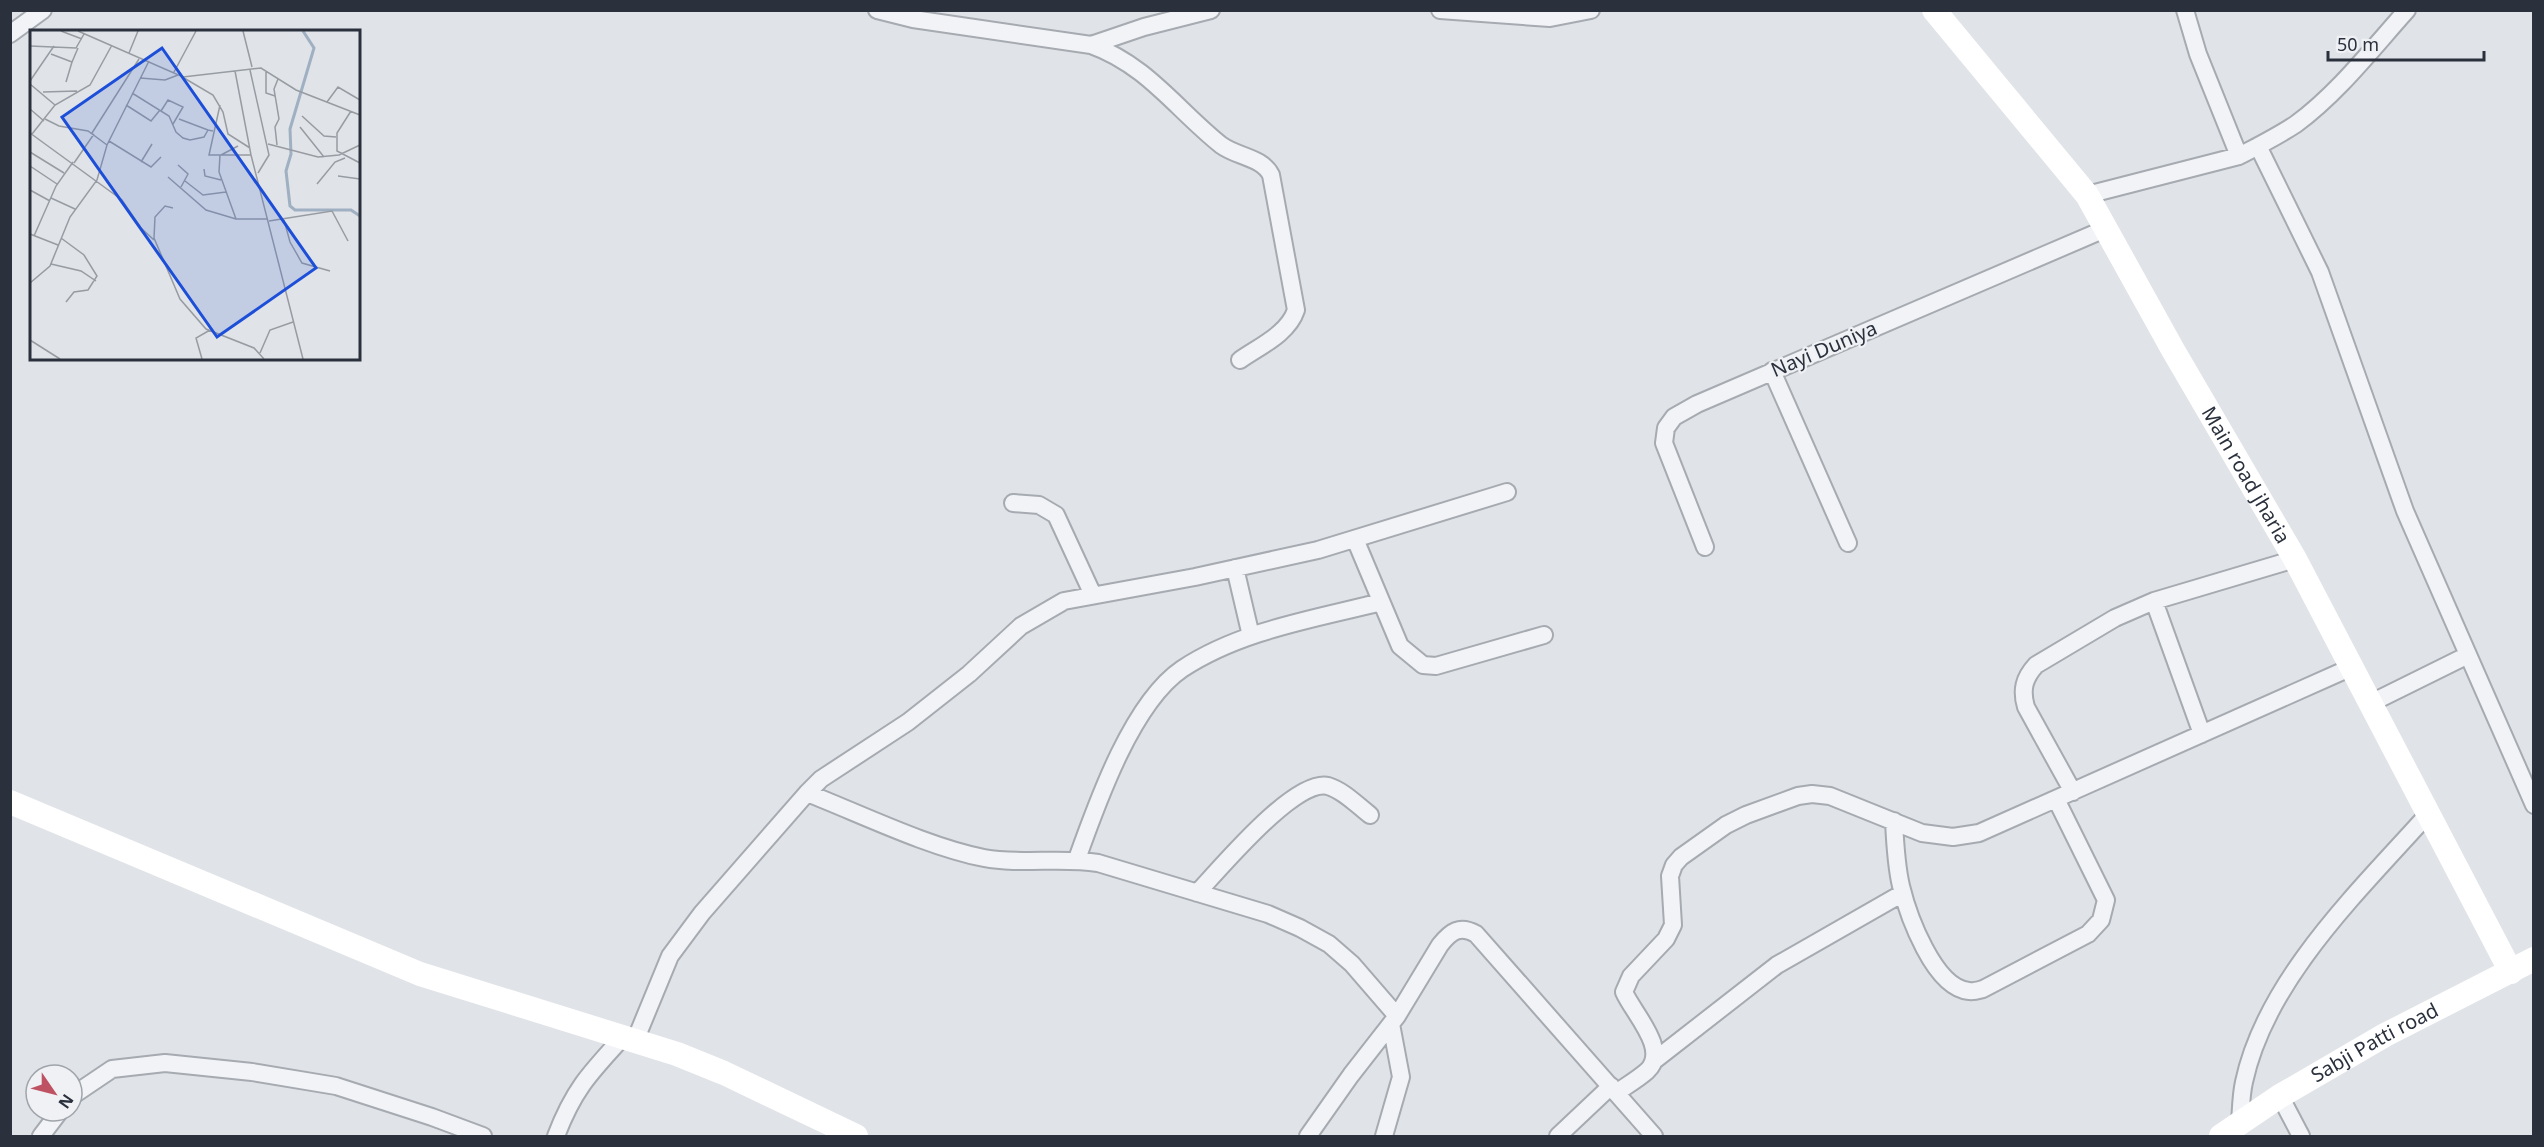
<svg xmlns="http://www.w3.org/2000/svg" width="2544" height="1147" viewBox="0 0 2544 1147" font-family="'Noto Sans',sans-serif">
<rect width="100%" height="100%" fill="#e0e3e7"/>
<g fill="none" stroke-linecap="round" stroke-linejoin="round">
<defs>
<path id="street" d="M877 10 913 19 1091 45C1147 65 1176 109 1221 145 1237 157 1262 157 1271 175L1296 310C1288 334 1260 346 1240 360
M1440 10 1550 18 1591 10
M2185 10 2198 54 2239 156
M10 34 43 10
M1091 45 1144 27 1211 10
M2258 146 2320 272 2405 511 2534 805
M2087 195 2239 156C2258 146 2278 136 2296 124 2338 93 2372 49 2407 10
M1772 371 1848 543
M1013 503 1039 505 1056 515 1093 595
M1355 539 1400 646 1423 665 1436 666 1544 635
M1705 547 1664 443 1666 428 1674 417 1697 404 2105 229
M1235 568 1251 636
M2154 601 2202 734
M2371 703 2468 655
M2073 792 2026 707C2021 690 2024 678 2036 665L2115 618 2154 601 2295 559
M807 793C861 814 928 847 984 858 1021 865 1060 857 1098 863L1268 914 1300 928 1329 944 1352 964 1397 1016
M1894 821C1895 842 1896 865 1901 886 1908 915 1934 988 1969 991 1973 992 1979 990 1983 989L2088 934 2101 920 2106 900 2056 799
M1077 859C1097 803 1132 703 1182 669 1241 630 1315 619 1381 602
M1197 893C1220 869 1295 778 1328 786 1344 791 1357 805 1370 815
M635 1041 670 956 702 913 807 793 821 779 908 722 969 674 1021 626 1064 601 1195 577 1318 550 1507 492
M1655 1060 1777 965 1903 893
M1616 1093C1626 1086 1638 1079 1647 1071 1670 1050 1633 1013 1624 992L1631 976 1666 939 1673 925 1670 876 1674 865 1681 857 1726 825 1746 815 1798 796 1812 794 1830 796 1922 833 1953 837 1979 833 2352 667
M72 1096 112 1069 165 1063 252 1072 336 1086 432 1117 483 1136
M2280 1096 2301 1136
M2240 1123C2241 1109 2241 1095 2244 1082 2266 979 2360 890 2428 814
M41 1136 60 1111
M556 1136C574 1089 590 1073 623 1037
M1308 1136 1351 1075 1397 1016 1440 945C1451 931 1460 925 1476 934L1654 1136
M1384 1136 1401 1077 1391 1024
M1558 1136 1611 1086"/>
</defs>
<!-- street casing -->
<use href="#street" stroke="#a6aab1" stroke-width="20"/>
<!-- street -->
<use href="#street" stroke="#f2f3f6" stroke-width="16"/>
<!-- secondary -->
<g stroke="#fff" stroke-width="24">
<path id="s1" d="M1934 10 2087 195 2173 350 2295 559 2511 972"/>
<path d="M10 802 420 974 677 1054 724 1073 856 1136"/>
<path id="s2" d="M2221 1136 2280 1096 2385 1035 2534 959"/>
</g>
</g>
<g text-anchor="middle" stroke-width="4.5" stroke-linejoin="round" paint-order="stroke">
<!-- street labels -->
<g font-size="20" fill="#2a313d" stroke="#eff1f5">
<text transform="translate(1824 349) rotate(-23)" y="7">Nayi Duniya</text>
<text dy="7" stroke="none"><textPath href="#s1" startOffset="562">Main road jharia</textPath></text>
<text dy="7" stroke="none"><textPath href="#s2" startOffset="180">Sabji Patti road</textPath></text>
</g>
</g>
<!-- overview -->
<g transform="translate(30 30)">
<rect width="330" height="330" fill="#e0e3e7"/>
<path fill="none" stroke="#9fb0c3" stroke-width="3" d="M273 1 284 18 260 99 261 124 256 141 260 176 265 180H321L330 186"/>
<path fill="none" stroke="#979ca3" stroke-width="1.5" d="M31 1 52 9M48 1 153 47 231 38 266 60 330 85M213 1 222 37M0 16 46 18 54 4M99 23 108 1M21 24 42 32 48 18M220 40 239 125 228 143M205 41 221 125 273 329M144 42 166 1M236 42V63L245 66M110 48 135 50 148 45M154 48 183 65 193 82 198 104 220 118M0 51 24 16M36 52 42 32M0 54 25 75M13 62 47 61M102 63 139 86 146 102 153 108 160 110 174 107 178 100 183 101M297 72 308 57 330 70M96 75 121 91 130 80M190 75 179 125H221M0 79 14 91M131 81 138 70 153 77 143 94M321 81 307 103V121L330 133M272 86 294 106 306 107M15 89 29 96 58 101 77 115M149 89 178 100M270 97 294 127M0 103 92 170 111 198 124 210M62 103 109 29M2 104 25 75 60 55 82 15M79 111 121 137 131 127M238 114 288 127 309 125 330 115M247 115 245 97 249 89 244 59 248 49M0 122 34 143M190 125 189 142 206 189M191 125 208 116M111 132 122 114M44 133 64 104M148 135 158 144 151 157M0 136 27 154M174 139 175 146 191 150M308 146 330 149M138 147 176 180 206 189H238M155 151 173 165 196 162M287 154 305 132 315 128M0 160 20 171M21 168 45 179M143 178 135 176 125 187 124 208 150 269 176 299 224 318 234 329M254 190 260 212 272 233 300 241M239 191 302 181 318 211M0 204 28 215M4 206 26 156 43 132M31 208 54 225 67 246 58 260 44 262 36 272M21 234 51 241 66 251M0 253 20 236 40 187 67 150 77 115 119 31M0 310 30 329M230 323 240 300 263 292M172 329 166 308 180 300"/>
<path fill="#1d4ed8" fill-opacity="0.15" stroke="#1d4ed8" stroke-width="3" d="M132 18 286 238 187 307 32 87Z"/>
<rect width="330" height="330" fill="none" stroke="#2a313d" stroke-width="3"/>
</g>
<!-- border -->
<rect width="2544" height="1147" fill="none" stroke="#2a313d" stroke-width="24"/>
<!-- north arrow -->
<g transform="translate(54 1093) rotate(125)"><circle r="28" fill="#eff1f5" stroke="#a0a4ab" stroke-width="1.5"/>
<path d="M0-4.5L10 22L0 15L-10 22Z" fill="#bf5262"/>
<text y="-9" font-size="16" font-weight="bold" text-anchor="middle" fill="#2a313d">N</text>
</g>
<!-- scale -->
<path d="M2328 51v9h156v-9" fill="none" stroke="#2a313d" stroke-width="3"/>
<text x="2337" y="51" font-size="18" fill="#2a313d" stroke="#eff1f5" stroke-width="4.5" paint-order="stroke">50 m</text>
</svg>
